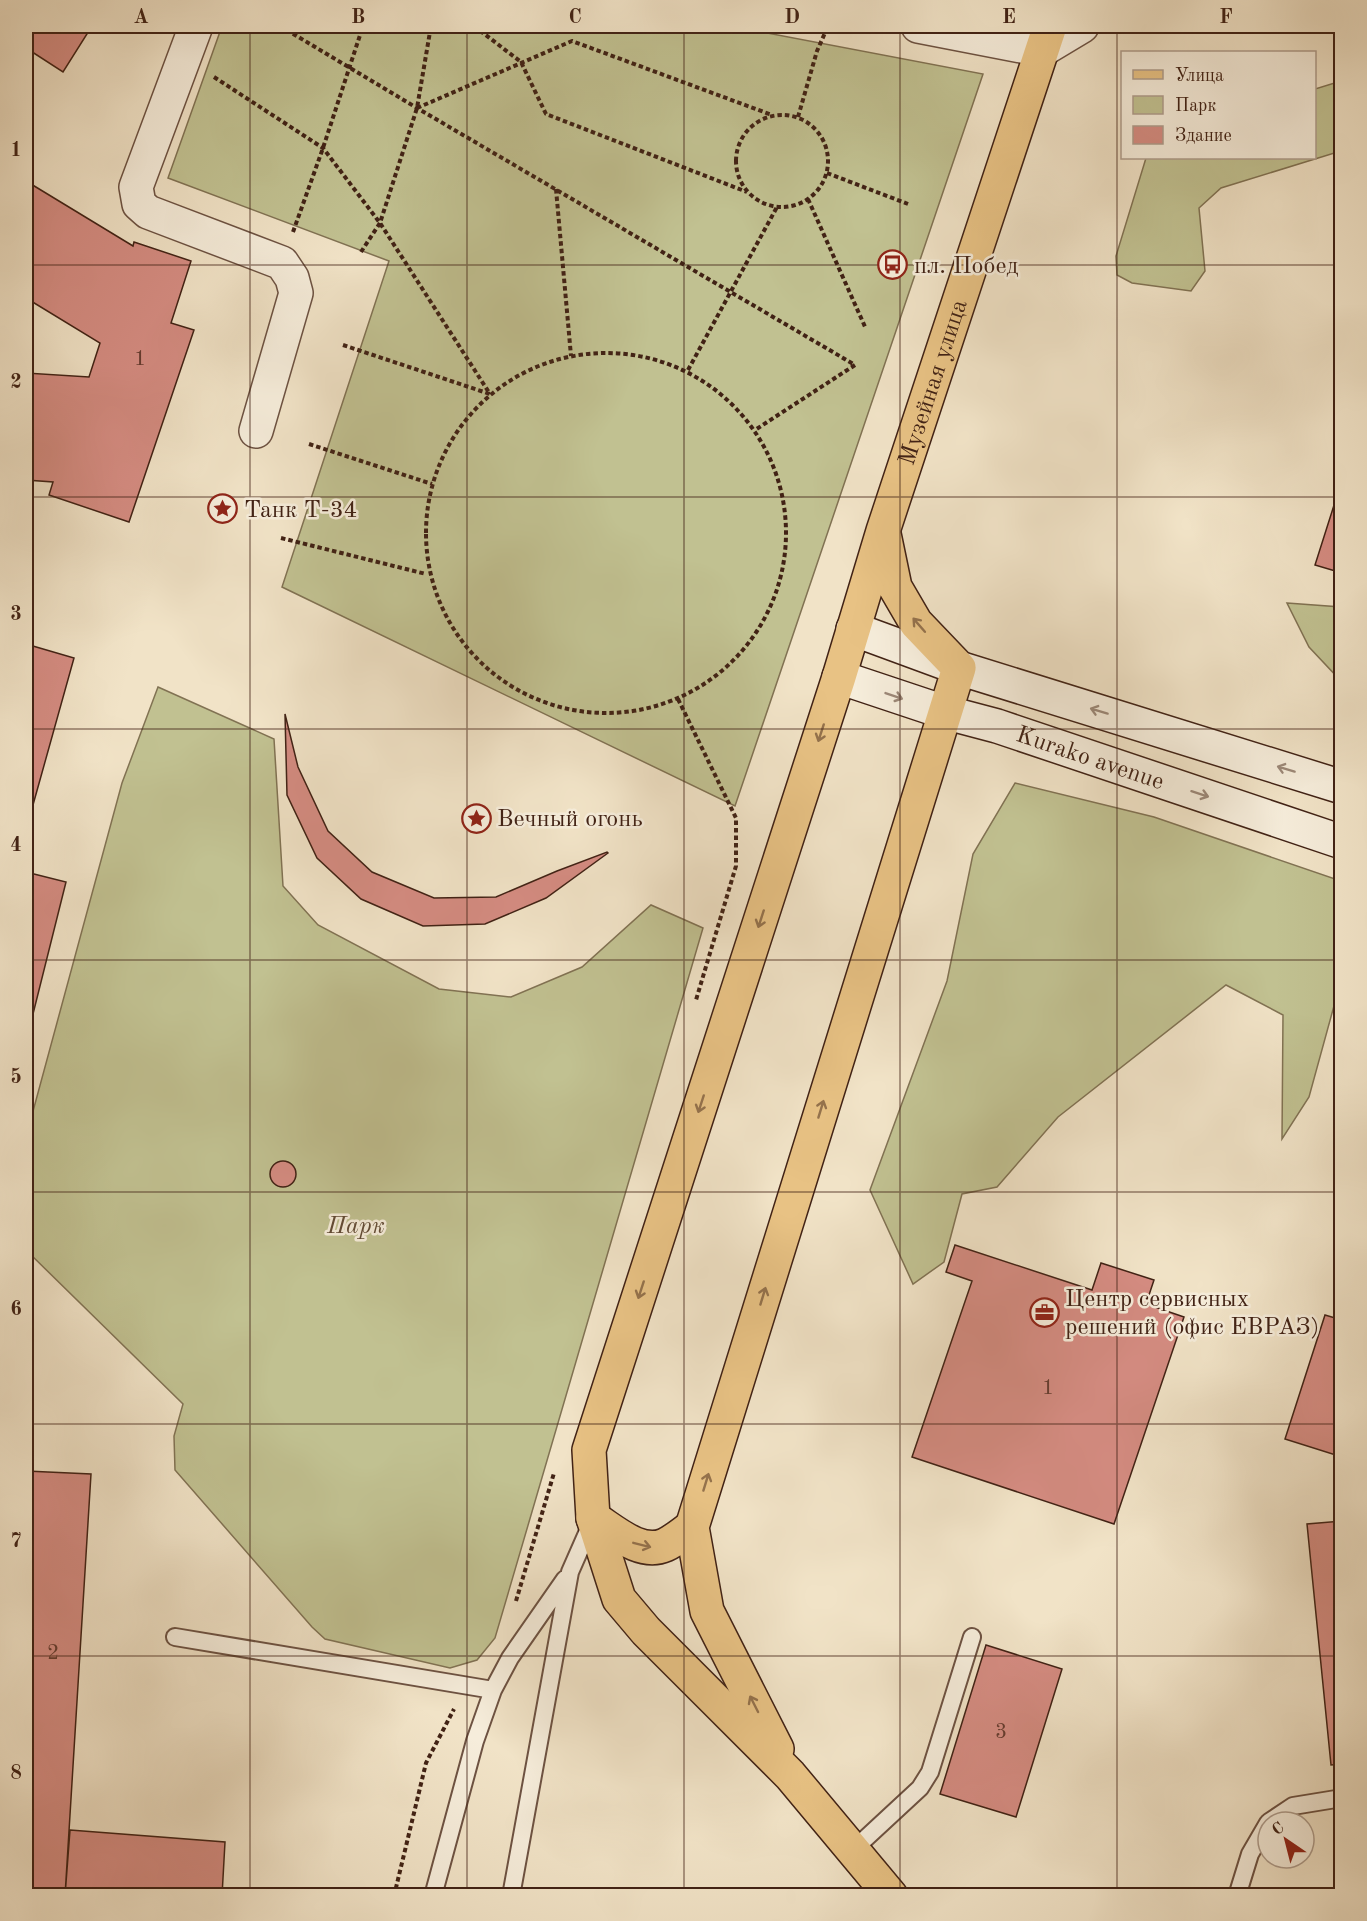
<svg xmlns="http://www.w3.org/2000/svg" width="1367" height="1921" viewBox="0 0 1367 1921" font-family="'Old Standard TT',serif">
<rect width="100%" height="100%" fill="#f1e3c7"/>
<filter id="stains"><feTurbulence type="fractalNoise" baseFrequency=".00333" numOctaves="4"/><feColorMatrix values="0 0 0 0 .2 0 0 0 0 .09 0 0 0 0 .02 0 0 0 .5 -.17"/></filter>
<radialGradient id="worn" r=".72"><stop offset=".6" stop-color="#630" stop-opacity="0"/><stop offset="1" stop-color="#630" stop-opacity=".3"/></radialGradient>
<!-- green -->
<path fill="#c1c191" stroke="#817253" stroke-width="1.5" d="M222 26H731L983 74 735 806 282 587 389 261 168 178Z
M1341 81V151L1221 188 1199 208 1205 271 1191 291 1132 283 1117 275 1116 256 1146 158H1314L1315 89Z
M1287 603 1341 607V681L1309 647Z
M158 687 274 739 283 886 318 925 439 989 511 997 582 967 651 905 703 928 495 1638 477 1660 450 1668 325 1639 312 1627 175 1470 174 1436 183 1404 27 1251 26 1137 122 783Z
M1015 783 1154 817 1341 881V982L1340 984 1309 1097 1282 1139 1283 1015 1226 985 1058 1117 997 1187 962 1194 944 1262 913 1284 870 1190 947 981 973 854Z"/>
<!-- building -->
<path fill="#d58c82" stroke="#412215" stroke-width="1.5" d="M26 26H92L63 72 26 48Z
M26 181 133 246 134 242 191 261 171 323 194 330 129 522 49 495 53 482 26 480V373L89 377 100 343 26 298Z
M1342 480V573L1315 565Z
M26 644 74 658 26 830Z
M285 714 298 767 328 831 372 872 434 898 496 897 557 871 607 852 608 853 546 898 485 924 423 926 361 899 317 858 287 795Z
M26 872 66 882 26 1042Z
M270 1174a13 13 0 1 1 26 0a13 13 0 1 1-26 0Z
M955 1245 1092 1290 1101 1263 1154 1280 1146 1304 1184 1317 1114 1524 912 1457 972 1281 946 1272Z
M1325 1315 1342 1320V1457L1285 1439Z
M26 1471 91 1474 65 1896H26Z
M1342 1521V1764L1331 1765 1307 1524Z
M986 1645 1062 1669 1016 1817 940 1794Z
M70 1830 225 1842 222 1896H65Z"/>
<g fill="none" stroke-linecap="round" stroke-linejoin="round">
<defs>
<path id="service" d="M175 1637 493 1690
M1269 1822 1293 1806 1342 1798
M852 1851 920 1788 930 1772 972 1637
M433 1896 475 1741 493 1690 510 1658 565 1579
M511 1896 570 1572 592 1522
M1237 1896 1250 1854 1268 1823"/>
<path id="minor" d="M196 26 136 187 139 204 148 212 282 263 292 278 296 293 256 431
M918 26 1042 50 1082 26"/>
<g id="secondary">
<path d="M853 629 959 668 1342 787"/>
<path id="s1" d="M839 677 944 712 997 726 1342 842"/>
</g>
<g id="primary">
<path d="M593 1518C613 1530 640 1556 665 1545 674 1541 683 1533 692 1527"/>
<path d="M777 1749 707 1611 692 1527 959 668 916 623 895 587 884 534"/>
<path id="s2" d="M891 1896 790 1775 646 1631 619 1599 593 1518 589 1450 839 677 883 531 1050 26"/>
</g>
</defs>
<!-- service casing -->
<use href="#service" stroke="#6d5242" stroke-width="20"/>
<!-- minor casing -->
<use href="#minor" stroke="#6d5242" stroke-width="36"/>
<!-- secondary casing -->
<use href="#secondary" stroke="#412215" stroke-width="36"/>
<!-- primary casing -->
<use href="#primary" stroke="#412215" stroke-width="36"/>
<!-- path -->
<path stroke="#412215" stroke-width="4" stroke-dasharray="4.5 3" stroke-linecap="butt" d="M280 26 417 108 855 365 755 430
M474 26 521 62 546 114 747 192
M214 77 323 148 380 223 490 394
M417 108 572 41 772 115
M736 161a46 46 0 1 1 92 0a46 46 0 1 1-92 0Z
M798 117 817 51 828 26
M827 173 908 204
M556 189 571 356
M808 199 866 329
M293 232 323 148 363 26
M361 252 380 223 417 108 431 26
M343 345 490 394
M426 533a180 180 0 1 1 360 0a180 180 0 1 1-360 0Z
M688 370 777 207
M309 444 432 484
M281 538 426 574
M678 699 736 818V866L696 1000
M516 1601 554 1473
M394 1896 426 1763 454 1709"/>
<!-- service -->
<use href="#service" stroke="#f6eddb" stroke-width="16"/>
<!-- minor -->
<use href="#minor" stroke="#f6eddb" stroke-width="33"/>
<!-- secondary -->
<use href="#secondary" stroke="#f6eddb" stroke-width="33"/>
<!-- primary -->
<use href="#primary" stroke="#e8c284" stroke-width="33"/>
</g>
<!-- one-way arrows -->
<defs><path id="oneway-shaft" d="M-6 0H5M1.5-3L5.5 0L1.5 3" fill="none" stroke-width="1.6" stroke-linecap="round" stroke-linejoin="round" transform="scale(1.5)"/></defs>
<g stroke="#94724c">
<use href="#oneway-shaft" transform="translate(919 625) rotate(-131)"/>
<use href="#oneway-shaft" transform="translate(821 733) rotate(108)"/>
<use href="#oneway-shaft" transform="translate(761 919) rotate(108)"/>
<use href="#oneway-shaft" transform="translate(701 1104) rotate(108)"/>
<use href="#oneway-shaft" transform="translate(821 1109) rotate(-73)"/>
<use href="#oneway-shaft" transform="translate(641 1290) rotate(108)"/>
<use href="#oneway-shaft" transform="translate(763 1296) rotate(-73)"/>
<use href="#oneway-shaft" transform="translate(706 1482) rotate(-73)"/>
<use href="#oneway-shaft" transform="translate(642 1545) rotate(14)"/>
<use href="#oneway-shaft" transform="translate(754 1704) rotate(-117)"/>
</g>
<g stroke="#9c8878">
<use href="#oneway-shaft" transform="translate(894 696) rotate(19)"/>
<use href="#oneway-shaft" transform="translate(1099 711) rotate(-163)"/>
<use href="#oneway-shaft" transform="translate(1286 769) rotate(-163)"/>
<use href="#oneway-shaft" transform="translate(1200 794) rotate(18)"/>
</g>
<!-- grid -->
<path fill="none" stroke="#412215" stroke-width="1.5" stroke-opacity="0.55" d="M250 26V1896M467 26V1896M684 26V1896M900 26V1896M1117 26V1896M26 265H1342M26 497H1342M26 729H1342M26 960H1342M26 1192H1342M26 1424H1342M26 1656H1342"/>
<!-- icons -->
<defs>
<symbol id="bus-ring" viewBox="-11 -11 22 22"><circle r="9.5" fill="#f6eddb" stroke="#8f2418" stroke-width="1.5"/><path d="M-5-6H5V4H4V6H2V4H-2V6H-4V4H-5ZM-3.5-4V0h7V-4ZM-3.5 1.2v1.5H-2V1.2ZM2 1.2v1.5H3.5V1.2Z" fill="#8f2418"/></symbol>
<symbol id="sight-ring" viewBox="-11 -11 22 22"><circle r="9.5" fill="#f6eddb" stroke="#8f2418" stroke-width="1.5"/><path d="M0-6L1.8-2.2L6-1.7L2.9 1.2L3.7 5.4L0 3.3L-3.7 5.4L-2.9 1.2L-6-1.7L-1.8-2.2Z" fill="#8f2418"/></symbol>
<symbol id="office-ring" viewBox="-11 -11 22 22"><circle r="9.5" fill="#f6eddb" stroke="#8f2418" stroke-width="1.5"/><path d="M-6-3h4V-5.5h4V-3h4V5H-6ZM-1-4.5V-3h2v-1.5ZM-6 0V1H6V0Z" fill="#8f2418"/></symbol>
</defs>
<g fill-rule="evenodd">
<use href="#bus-ring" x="876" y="248" width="33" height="33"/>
<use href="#sight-ring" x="206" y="492" width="33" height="33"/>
<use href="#sight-ring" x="460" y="802" width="33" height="33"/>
<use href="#office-ring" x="1028" y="1296" width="33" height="33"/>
</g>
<g text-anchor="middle" stroke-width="5" stroke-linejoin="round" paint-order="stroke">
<!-- number labels -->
<g font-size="21" fill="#663c30">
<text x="140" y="365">1</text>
<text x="1048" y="1394">1</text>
<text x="53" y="1659">2</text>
<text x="1001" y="1738">3</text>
</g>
<!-- poi labels -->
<g font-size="24" fill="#412215" stroke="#f6eddb" text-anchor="start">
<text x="914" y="273">пл. Побед</text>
<text x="244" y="517">Танк Т-34</text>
<text x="497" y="826">Вечный огонь</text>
<text x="1065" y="1306">Центр сервисных<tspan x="1065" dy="28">решений (офис ЕВРАЗ)</tspan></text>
</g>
<!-- street labels -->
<g font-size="24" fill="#412215" stroke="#f6eddb">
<text dy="8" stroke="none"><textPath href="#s2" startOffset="1678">Музейная улица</textPath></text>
<text dy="8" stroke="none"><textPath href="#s1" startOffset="264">Kurako avenue</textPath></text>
</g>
<!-- park labels -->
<g font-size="24" font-style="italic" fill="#614a34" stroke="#f6eddb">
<text x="356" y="1233">Парк</text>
</g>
</g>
<!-- margin -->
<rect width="1367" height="1921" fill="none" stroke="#f1e3c7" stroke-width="66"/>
<!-- legend -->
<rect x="1121" y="51" width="195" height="108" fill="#f6eddb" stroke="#ae9c8c" stroke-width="1.5"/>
<rect x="1133" y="70" width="30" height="9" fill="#e8c284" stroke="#ae9c8c" stroke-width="1.5"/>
<text x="1175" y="81" font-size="18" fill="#412215">Улица</text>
<rect x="1133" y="96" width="30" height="18" fill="#c1c191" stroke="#ae9c8c" stroke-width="1.5"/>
<text x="1175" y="111" font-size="18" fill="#412215">Парк</text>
<rect x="1133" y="126" width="30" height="18" fill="#d58c82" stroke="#ae9c8c" stroke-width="1.5"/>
<text x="1175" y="141" font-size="18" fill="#412215">Здание</text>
<!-- north arrow -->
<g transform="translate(1286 1840) rotate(325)"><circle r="28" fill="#f6eddb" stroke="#ae9c8c" stroke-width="1.5"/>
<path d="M0-4.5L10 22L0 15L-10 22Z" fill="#8f2418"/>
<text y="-9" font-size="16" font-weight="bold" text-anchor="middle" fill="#412215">С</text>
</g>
<rect x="33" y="33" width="1301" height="1855" fill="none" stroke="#412215" stroke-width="2"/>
<g font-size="20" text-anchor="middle" font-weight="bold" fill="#412215">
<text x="141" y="23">A</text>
<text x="358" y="23">B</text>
<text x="575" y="23">C</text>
<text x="792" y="23">D</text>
<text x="1009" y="23">E</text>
<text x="1226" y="23">F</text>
<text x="16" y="156">1</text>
<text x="16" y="388">2</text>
<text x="16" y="620">3</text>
<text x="16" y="851">4</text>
<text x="16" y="1083">5</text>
<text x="16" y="1315">6</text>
<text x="16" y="1547">7</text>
<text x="16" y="1779">8</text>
</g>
<rect width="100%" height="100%" filter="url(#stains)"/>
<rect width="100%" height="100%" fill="url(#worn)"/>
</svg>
